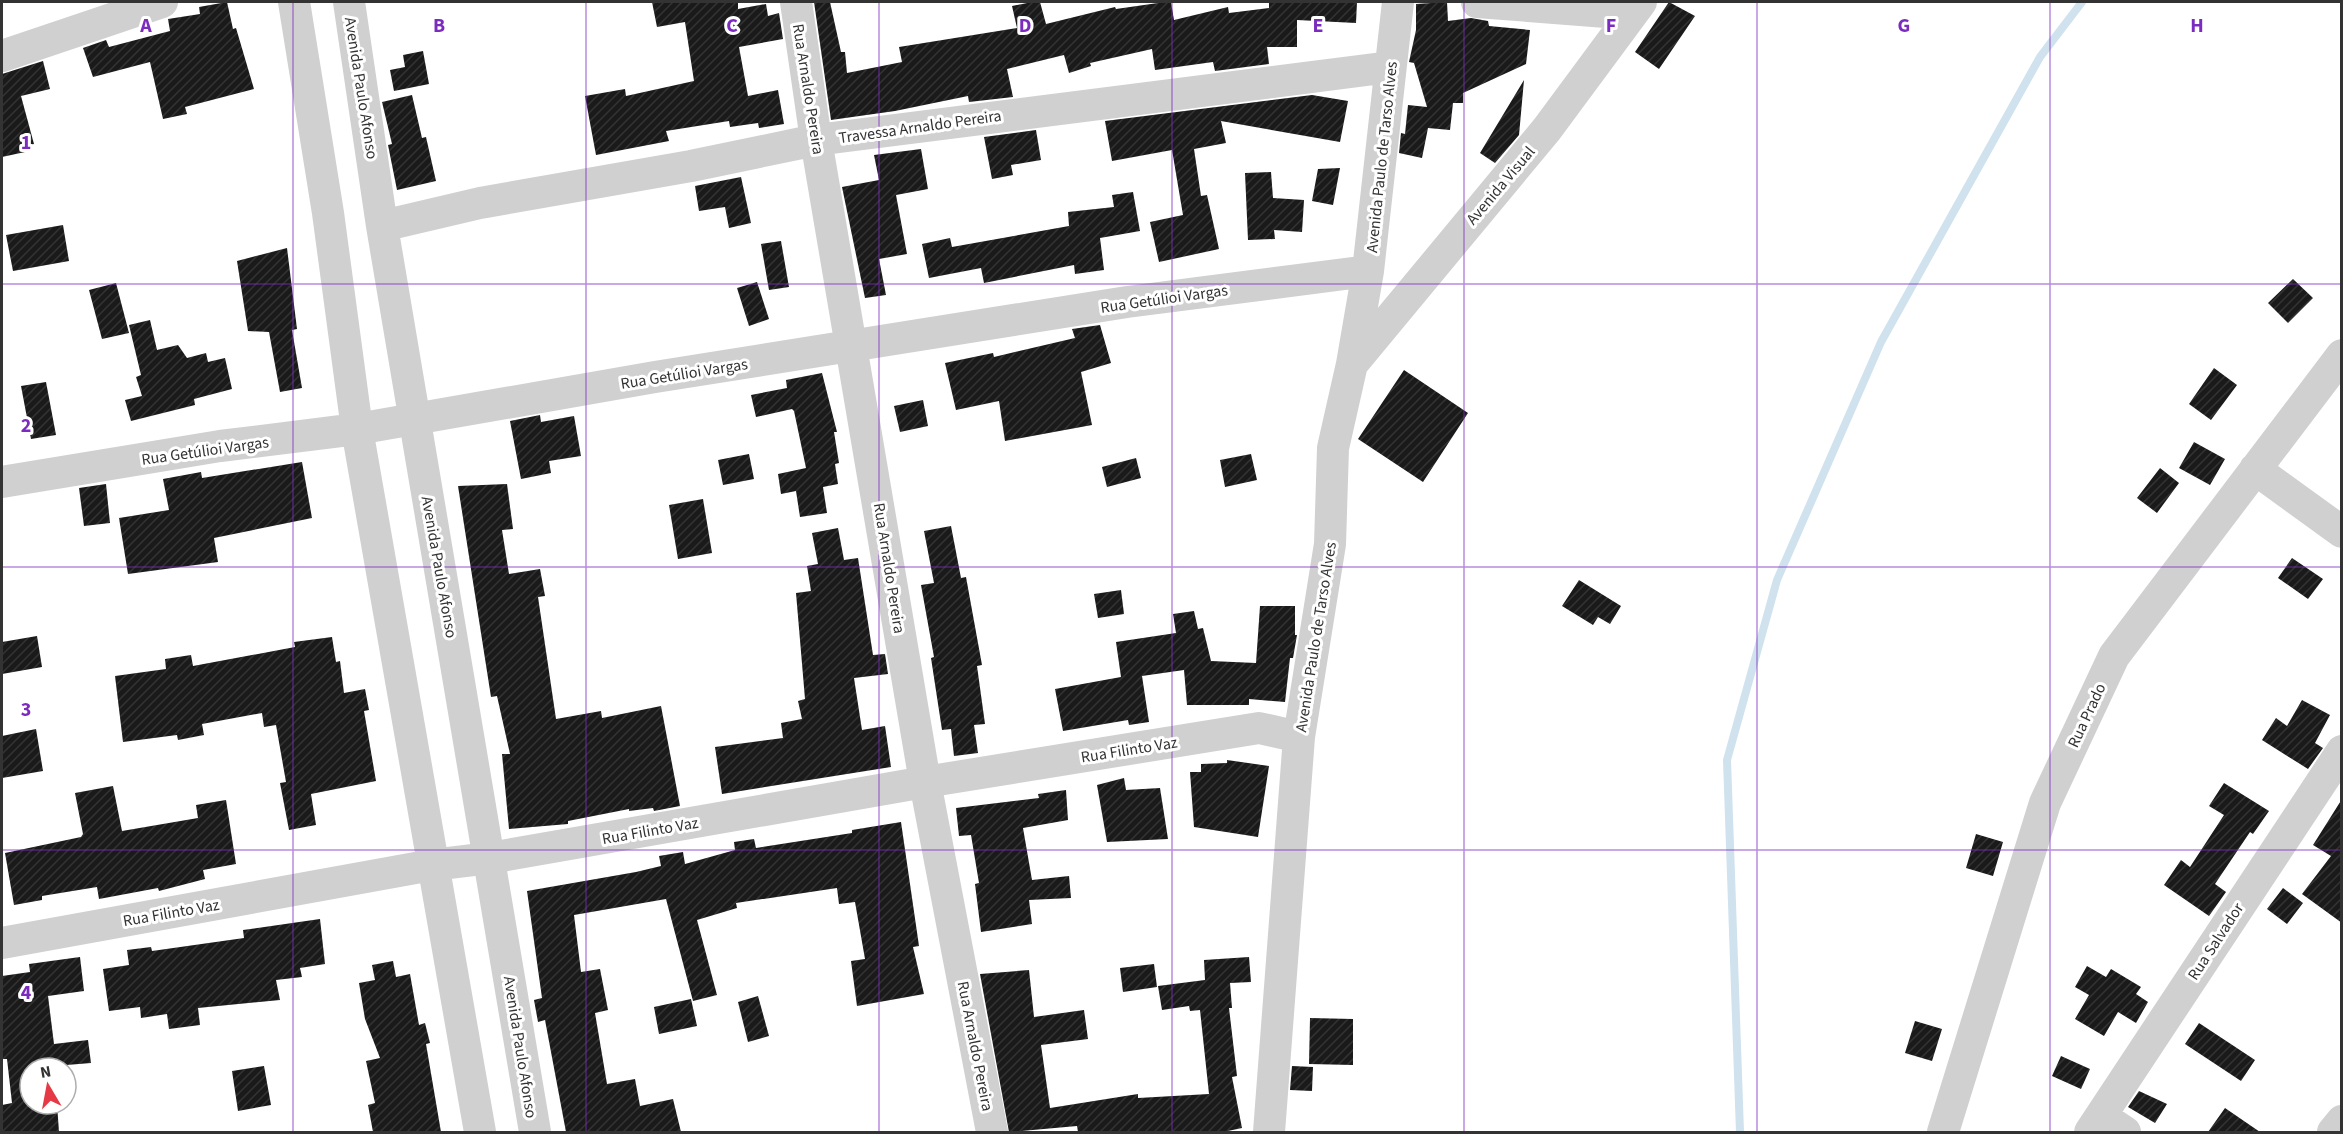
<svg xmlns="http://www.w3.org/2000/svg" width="2343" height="1134" viewBox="0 0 2343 1134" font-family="'Source Sans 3',sans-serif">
<defs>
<pattern id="building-hatch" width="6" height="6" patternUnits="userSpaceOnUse" patternTransform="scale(1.5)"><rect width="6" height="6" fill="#1a1a1a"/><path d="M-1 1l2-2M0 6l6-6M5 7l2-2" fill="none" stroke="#333"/></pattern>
</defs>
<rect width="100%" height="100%" fill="#fff"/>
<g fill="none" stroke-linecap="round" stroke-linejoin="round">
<!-- stream -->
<path stroke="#cfe2ee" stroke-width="8" d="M1740 1132 1727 760 1777 580 1881 342 2040 57 2082 2"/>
</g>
<!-- building -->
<path fill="url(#building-hatch)" d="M227 2 233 29 236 28 254 89 185 107 187 114 163 119 150 62 93 77 83 48 106 40 109 47 170 31 168 19 200 14 199 7Z
M652 2H738V9L766 4 768 16 779 13 783 39 739 47 748 96 778 90 784 124 759 128 758 123 730 127 729 121 666 131 669 141 596 155 585 96 625 89 626 96 694 81 685 22 657 27Z
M814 2H830L841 52H845L847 73 902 62 899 47 1017 28 1012 6 1032 2H1040L1046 24 1115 7 1116 9 1165 2H1171L1174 20 1228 7 1229 13 1269 8V2H1357L1356 23 1297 20V47H1267L1269 64 1215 71 1213 62 1155 70 1152 49 1090 63 1091 66 1069 73 1064 55 1007 69 1013 97 969 102 968 96 895 111 831 120Z
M1447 2 1448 21 1471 18 1488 21 1489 26 1530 30 1526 64 1463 93V103H1453L1450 130 1428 128 1422 158 1399 153 1401 133 1405 134 1408 105 1427 107 1414 63 1409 62 1416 30V4Z
M1669 2 1695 16 1659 69 1635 52Z
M423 51 429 84 394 91 390 70 405 67 403 55Z
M43 61 50 89 21 96 34 144 24 146 25 152 2 157V74Z
M1524 80 1519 135 1495 163 1480 153Z
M412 95 422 138 426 137 436 181 397 190 388 145 392 144 382 102Z
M1312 95 1348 101 1340 142 1221 121 1226 143 1194 149 1201 196 1207 195 1219 249 1159 262 1150 222 1183 215 1172 150 1112 161 1105 121Z
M1036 130 1041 160 1011 165 1013 175 992 179 984 137Z
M921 149 928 189 896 195 907 254 879 259 886 295 865 298 842 187 879 180 874 155Z
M1340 168 1333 205 1312 201 1318 169Z
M1271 172 1273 198 1304 200 1302 232 1274 230 1275 239 1248 240 1245 173Z
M741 177 751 223 729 228 725 207 699 211 695 186Z
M1133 192 1140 231 1100 238 1104 270 1075 274 1074 265 984 283 981 268 929 278 922 244 950 238 952 247 1069 226 1068 212 1114 207 1112 195Z
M63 225 69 261 13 271 6 235Z
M781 241 789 287 769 290 761 244Z
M287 248 297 329 292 330 302 388 280 392 269 332 248 331 237 261Z
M2293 279 2313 298 2288 323 2268 303Z
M757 282 769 319 749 326 737 288Z
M116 283 129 333 102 339 89 290Z
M150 320 157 350 178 345 187 358 206 353 208 362 225 358 232 389 194 399 195 405 131 421 125 400 142 396 136 377 141 375 129 325Z
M1100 325 1111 363 1081 372 1092 425 1005 441 999 401 956 410 945 363 993 353 994 357 1075 338 1072 329Z
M2214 368 2237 385 2211 420 2189 404Z
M1404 370 1468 413 1423 482 1358 439Z
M822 373 837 432H834L839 463 835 464 838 484 823 487 827 513 800 517 796 491 781 494 778 474 806 468 794 411 792 409 756 417 751 395 787 388 786 380Z
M46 382 56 435 31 439 21 386Z
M923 400 928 426 900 432 894 406Z
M540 415 541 422 574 416 581 456 549 461 551 473 521 479 510 421Z
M2194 442 2225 459 2210 485 2179 468Z
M749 454 754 479 723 485 718 460Z
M1251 454 1257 480 1225 487 1220 460Z
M1136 458 1141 478 1107 487 1102 467Z
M302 462 312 518 214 538 218 562 128 574 119 518 169 510 163 479 201 472 202 478Z
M2160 468 2179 483 2157 513 2137 498Z
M106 484 110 523 84 526 79 488Z
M507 484 513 529 502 530 509 574 540 569 545 596 538 597 556 719 601 711 602 718 661 706 680 806 654 811 653 808 629 811V809L568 821V824L509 829 502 754H510L497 696 491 697 458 486Z
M703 499 712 553 678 559 669 505Z
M951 526 961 578 966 577 982 665 977 666 985 724 974 725 978 753 954 756 951 729 942 730 931 658 934 657 921 585 934 583 924 531Z
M838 528 844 560 858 558 873 655 885 654 888 674 854 678 862 730 885 726 891 767 722 794 715 747 783 738 781 723 802 719 798 701 805 699 796 593 811 591 807 566 818 564 812 533Z
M2292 558 2323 579 2308 599 2278 578Z
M1579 580 1621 606 1610 624 1598 617 1593 625 1562 606Z
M1121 590 1124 614 1098 618 1094 594Z
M1260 606H1295V635H1297L1293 658H1290L1285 702 1249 699V705H1187L1184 670 1142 676 1149 722 1129 725 1128 720 1063 731 1055 689 1121 677 1116 642 1176 633 1173 614 1194 611 1198 629 1203 628 1211 661 1256 663Z
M37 636 42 667 2 674V642Z
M332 637 336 662 340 661 344 693 365 689 369 710 364 711 376 781 311 794 316 825 289 830 280 783 286 782 276 725 264 727 262 713 202 724 204 735 178 740 177 735 123 742 115 676 166 669 165 659 191 655 193 666 295 647 294 642Z
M2302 700 2330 715 2315 743 2323 748 2308 769 2262 740 2276 718 2287 726Z
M36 729 43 771 2 778V736Z
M1227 760 1269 766 1258 837 1194 827 1190 772H1201V764L1227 763Z
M1124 778 1126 790 1160 788 1168 839 1107 842 1097 785Z
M2224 783 2269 811 2253 834 2250 832 2215 884 2226 892 2209 916 2164 885 2181 860 2190 867 2224 815 2209 806Z
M113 786 122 831 198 818 196 805 226 800 236 864 203 870 205 879 159 891 158 888 99 899 97 887 42 896V900L14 905 5 853 81 837 83 834 75 793Z
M1066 790 1068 820 1023 828 1032 880 1069 876 1071 898 1029 900 1032 924 981 932 975 884 979 883 971 835 959 836 956 808 1039 798 1038 794Z
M2342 799V923L2302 894 2331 856 2313 845Z
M901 822 919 946 913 947 924 994 857 1006 851 961 865 959 855 902 839 904 837 888 736 903 737 908 697 920 717 995 693 1001 666 899 574 915 581 972 600 969 608 1010 595 1013 607 1084 635 1079 640 1106 673 1099 681 1132H566L545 1020 538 1022 534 1000 542 998 527 891 636 872 661 866 659 856 683 852 685 864 735 850 734 842 754 839 756 848 852 833V830Z
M1976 834 2003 842 1993 876 1966 868Z
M2283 888 2303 903 2287 924 2267 909Z
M320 919 325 964 300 968 302 977 276 980 280 1000 198 1008 200 1025 169 1029 167 1014 141 1018 140 1007 109 1011 103 969 129 965 127 950 151 947 152 951 244 938 243 930Z
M80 957 84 991 48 996 54 1044 88 1040 91 1063 30 1068V1104H57L59 1132H2V1105L12 1103 7 1059H2V976L30 972 29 964Z
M1249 957 1251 982 1230 983 1232 1008H1229L1237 1076 1232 1077 1242 1128 1223 1132H1078L1077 1126 1009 1132 980 974 1029 970 1034 1017 1084 1010 1088 1039 1041 1045 1050 1108 1138 1094V1098L1209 1094 1200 1010 1190 1011 1189 1006 1162 1010 1158 986 1205 980 1204 960Z
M393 961 396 977 410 974 419 1025 425 1023 430 1043 426 1044 441 1132H373L368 1105 375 1103 366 1061 380 1058 365 1019 359 983 375 980 372 965Z
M1154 964 1157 987 1123 992 1120 968Z
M2087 966 2106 977 2111 969 2141 987 2136 994 2148 1002 2136 1023 2118 1012 2104 1036 2075 1019 2089 995 2075 987Z
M758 996 769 1036 748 1042 738 1002Z
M691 999 697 1026 659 1034 654 1007Z
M1310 1018 1353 1019V1065L1309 1064Z
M1915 1021 1942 1029 1932 1061 1905 1053Z
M2199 1023 2255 1060 2241 1081 2185 1044Z
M2061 1056 2090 1069 2081 1089 2052 1076Z
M264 1066 271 1105 238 1111 232 1071Z
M1292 1066 1313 1067 1312 1091 1290 1090Z
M2139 1091 2167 1104 2155 1123 2128 1107Z
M2225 1108 2260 1132H2208Z"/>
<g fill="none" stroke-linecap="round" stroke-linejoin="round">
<!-- minor -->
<path stroke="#d0d0d0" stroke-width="32" d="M294 2 328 213 357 429 480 1132
M349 2 382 226 535 1132
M796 2 816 140 925 782 992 1132
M1477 2 1632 14
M2 56 162 2
M382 226 480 203 691 166 816 140 1390 67
M1353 363 1547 129 1641 2
M2255 469 2342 532
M2 482 220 446 357 429 655 377 1127 302 1368 271
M2 943 432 865 490 858 925 782 1259 728 1299 737
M2101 1116 2125 1132
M1269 1132 1299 737 1330 544 1333 448 1352 364 1368 271 1398 2
M1943 1132 2045 803 2114 656 2342 355
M2090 1132 2342 751
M2333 1132 2342 1121"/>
</g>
<!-- grid -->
<path fill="none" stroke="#7b2cbf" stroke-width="1.5" stroke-opacity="0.55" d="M293 2V1132M586 2V1132M879 2V1132M1172 2V1132M1464 2V1132M1757 2V1132M2050 2V1132M2 284H2342M2 567H2342M2 850H2342"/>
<g text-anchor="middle" stroke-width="6" stroke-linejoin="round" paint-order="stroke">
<!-- street labels -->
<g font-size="16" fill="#333" stroke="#fff">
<text transform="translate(362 88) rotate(81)" y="6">Avenida Paulo Afonso</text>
<text transform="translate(809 89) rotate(81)" y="6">Rua Arnaldo Pereira</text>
<text transform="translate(920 126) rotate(-8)" y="6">Travessa Arnaldo Pereira</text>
<text transform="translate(1381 157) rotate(-84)" y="6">Avenida Paulo de Tarso Alves</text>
<text transform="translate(1500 185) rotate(-50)" y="6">Avenida Visual</text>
<text transform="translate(1164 298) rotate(-8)" y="6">Rua Getúlioi Vargas</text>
<text transform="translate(684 373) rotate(-9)" y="6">Rua Getúlioi Vargas</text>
<text transform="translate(205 450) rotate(-8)" y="6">Rua Getúlioi Vargas</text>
<text transform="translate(440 567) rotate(80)" y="6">Avenida Paulo Afonso</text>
<text transform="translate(890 568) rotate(81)" y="6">Rua Arnaldo Pereira</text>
<text transform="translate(1315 637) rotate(-81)" y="6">Avenida Paulo de Tarso Alves</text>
<text transform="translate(2086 715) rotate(-65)" y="6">Rua Prado</text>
<text transform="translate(1129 749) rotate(-9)" y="6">Rua Filinto Vaz</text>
<text transform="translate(650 830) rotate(-10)" y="6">Rua Filinto Vaz</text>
<text transform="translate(171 912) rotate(-10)" y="6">Rua Filinto Vaz</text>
<text transform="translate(2215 941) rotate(-57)" y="6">Rua Salvador</text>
<text transform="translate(976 1046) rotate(79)" y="6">Rua Arnaldo Pereira</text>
<text transform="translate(521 1047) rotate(81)" y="6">Avenida Paulo Afonso</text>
</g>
</g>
<g font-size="20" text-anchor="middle" font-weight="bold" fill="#7b2cbf" stroke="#fff" stroke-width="6" stroke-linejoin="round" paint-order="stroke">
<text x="146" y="32">A</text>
<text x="439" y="32">B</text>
<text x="732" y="32">C</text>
<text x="1025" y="32">D</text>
<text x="1318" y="32">E</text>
<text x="1611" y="32">F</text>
<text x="1904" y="32">G</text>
<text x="2197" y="32">H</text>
<text x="26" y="149">1</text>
<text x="26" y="432">2</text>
<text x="26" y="716">3</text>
<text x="26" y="999">4</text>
</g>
<!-- border -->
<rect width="2343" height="1134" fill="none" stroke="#333333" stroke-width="6"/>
<!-- north arrow -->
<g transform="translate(48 1086) rotate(350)"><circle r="28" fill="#ffffff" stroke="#adadad" stroke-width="1.5"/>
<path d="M0-4.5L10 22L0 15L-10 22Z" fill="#e63946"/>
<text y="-9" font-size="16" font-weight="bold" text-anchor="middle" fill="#333333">N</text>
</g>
</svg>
